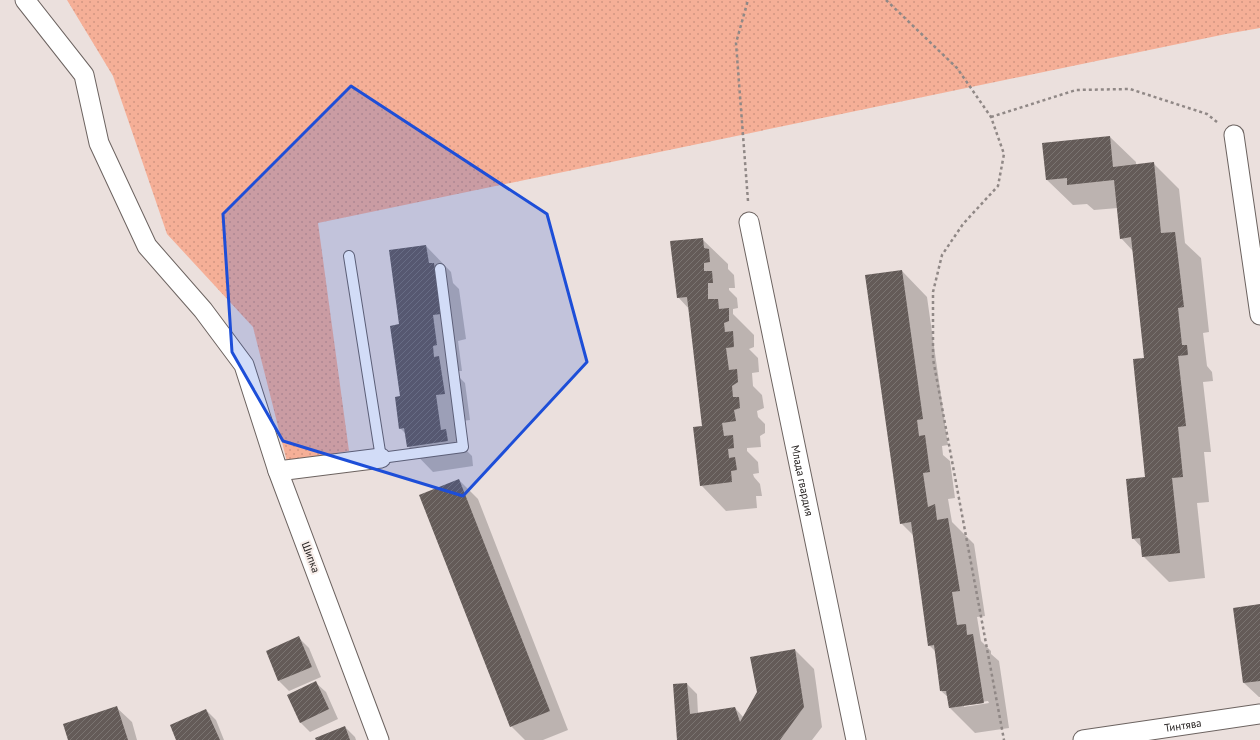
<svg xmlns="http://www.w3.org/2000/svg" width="1260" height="740" viewBox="0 0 1260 740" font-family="'PT Sans',sans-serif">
<defs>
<pattern id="grass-dots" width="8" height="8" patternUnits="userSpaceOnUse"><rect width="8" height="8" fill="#f5af97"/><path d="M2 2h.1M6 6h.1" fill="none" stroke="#d29682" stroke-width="1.8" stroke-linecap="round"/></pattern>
<pattern id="building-hatch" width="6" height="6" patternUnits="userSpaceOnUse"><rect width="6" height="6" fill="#645b58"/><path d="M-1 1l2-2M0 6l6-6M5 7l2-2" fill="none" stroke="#7a7471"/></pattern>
</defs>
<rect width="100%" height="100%" fill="#ebe0dd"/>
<!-- grass -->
<path fill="url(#grass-dots)" d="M67 0H1260V28L1226 34 318 223 349 451 287 462 253 327 167 234 113 76Z"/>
<!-- shadow -->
<path fill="#0003" fill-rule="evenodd" d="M1110 137 1136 162V165L1153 163 1179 189 1185 243 1201 258 1209 332 1203 333 1207 366 1212 372 1213 381 1203 382 1211 452H1204L1209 502 1197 503 1205 578 1169 582 1143 556 1142 548 1133 538 1147 478 1145 359 1133 251 1121 238 1118 208 1094 210 1087 204 1073 205 1047 180 1043 144Z
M702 239 728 264V269L734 275 735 288H729V290L737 298 738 308 733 309V314L754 335V347L749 349 758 358 759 372 752 373 753 386 762 395 764 408 757 411 758 417 765 424V433L760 436 761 447 747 448V451L758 462 759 473 753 474 754 477 760 484 762 496H756L757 508 726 511 701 485 703 427 690 310 678 297Z
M426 246 451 272 453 283 459 289 466 339 458 341 462 371H458L459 377 465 383 470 420 462 421 465 449 472 456 473 466 433 472 408 446 406 434 400 428V325Z
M902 271 927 297 948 445 942 446 943 455 950 461 955 498 948 499 952 522 974 544 985 616 977 617 981 641 991 651V654L999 661 1009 728 975 733 949 707 948 697 941 691 936 652 929 645 914 536 901 523ZM988 701 989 703 964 707V705Z
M459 480 478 499 568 730 543 740H525L511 726Z
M1260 605V697H1259L1244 683Z
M299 638 309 648 321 677 289 691 279 681 267 651Z
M795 650 814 669 822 727 812 740H678L687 684 697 694 698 714 735 708 744 718 758 692Z
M316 683 326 692 338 719 310 732 300 722Z
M117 708 132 722 137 740H69Z
M206 710 216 720 224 740H177Z
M345 727 355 737 356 740H317Z"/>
<!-- building -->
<path fill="url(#building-hatch)" d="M1110 136 1113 167 1154 162 1161 233 1175 232 1184 307 1178 308 1182 345H1187L1188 355 1178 356 1186 426 1178 427 1183 477 1172 478 1180 553 1142 557 1140 538 1132 539 1126 479 1145 477 1133 359 1144 358 1131 237 1120 239 1114 180 1067 185V178L1046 180 1042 143Z
M703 238 704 248 709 249 710 262 704 263V271H712L713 283H708V299H718L719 309 729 308V321L724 323 725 332 733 331 734 347 726 348 729 370 737 369 738 382 732 386 733 397H739L740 408 734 410 736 421 722 423 724 436 733 435 734 448 728 449 729 458 735 457 737 470 731 471 732 482 700 486 693 427 702 426 687 297 677 298 670 241Z
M426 245 429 263H434L441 314 433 315 437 345 433 346 434 357 439 356 445 394 436 395 441 430 446 429 448 441 407 447 404 428 399 429 395 397 400 396 390 326 399 324 389 250Z
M902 270 923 419 917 420 919 436 925 435 930 472 923 473 928 507 935 504 937 520 948 518 960 591 952 592 957 625 966 624 967 635 973 634 984 703 949 708 946 691H940L934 645 928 646 911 522 900 524 865 275Z
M459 479 550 711 510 727 419 495Z
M1260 604V681L1243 683 1233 608Z
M299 636 312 667 278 681 266 651Z
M795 649 804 707 780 740H677L673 684 687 683 690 714 735 707 740 722 757 692 750 657Z
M316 681 329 709 300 723 287 695Z
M117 706 128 740H68L63 724Z
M206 709 220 740H176L170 725Z
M345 726 350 740H316L315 738Z"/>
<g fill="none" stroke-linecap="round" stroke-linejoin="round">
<defs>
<path id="service" d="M349 256 381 458 463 447 440 269"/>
<g id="minor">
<path d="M25 0 84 75 99 143 147 246 203 310 244 365 278 471"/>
<path d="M1234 135 1260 315"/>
<path id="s1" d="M749 222 856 740"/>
<path d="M379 740 278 471 381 458"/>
<path id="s2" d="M1083 740 1260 714"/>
</g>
</defs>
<!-- service casing -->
<use href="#service" stroke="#6c6360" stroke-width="12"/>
<!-- minor casing -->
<use href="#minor" stroke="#6c6360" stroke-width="21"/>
<!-- path -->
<path stroke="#908886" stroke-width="2.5" stroke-dasharray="3 3" stroke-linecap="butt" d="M886 0 957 68 991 117 1004 154 998 186 963 224 942 255 933 292V359L1004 740
M991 117 1076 90 1130 89 1207 114 1217 122
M748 201 736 43 748 0"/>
<!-- service -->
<use href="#service" stroke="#fff" stroke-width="10"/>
<!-- minor -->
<use href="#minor" stroke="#fff" stroke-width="19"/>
</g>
<!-- marked area -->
<path fill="#1d4ed8" fill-opacity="0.2" stroke="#1d4ed8" stroke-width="3" stroke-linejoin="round" d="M351 86 547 214 587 362 463 496 283 441 232 352 223 214Z"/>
<g text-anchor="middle" stroke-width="4" stroke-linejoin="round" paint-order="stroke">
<!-- street labels -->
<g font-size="11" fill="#272322" stroke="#f8eeea">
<text dy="4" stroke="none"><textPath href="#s1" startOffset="264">Млада гвардия</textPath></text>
<text transform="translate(311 557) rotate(69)" y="4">Шипка</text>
<text dy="4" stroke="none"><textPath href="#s2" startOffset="101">Тинтява</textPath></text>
</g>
</g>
</svg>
